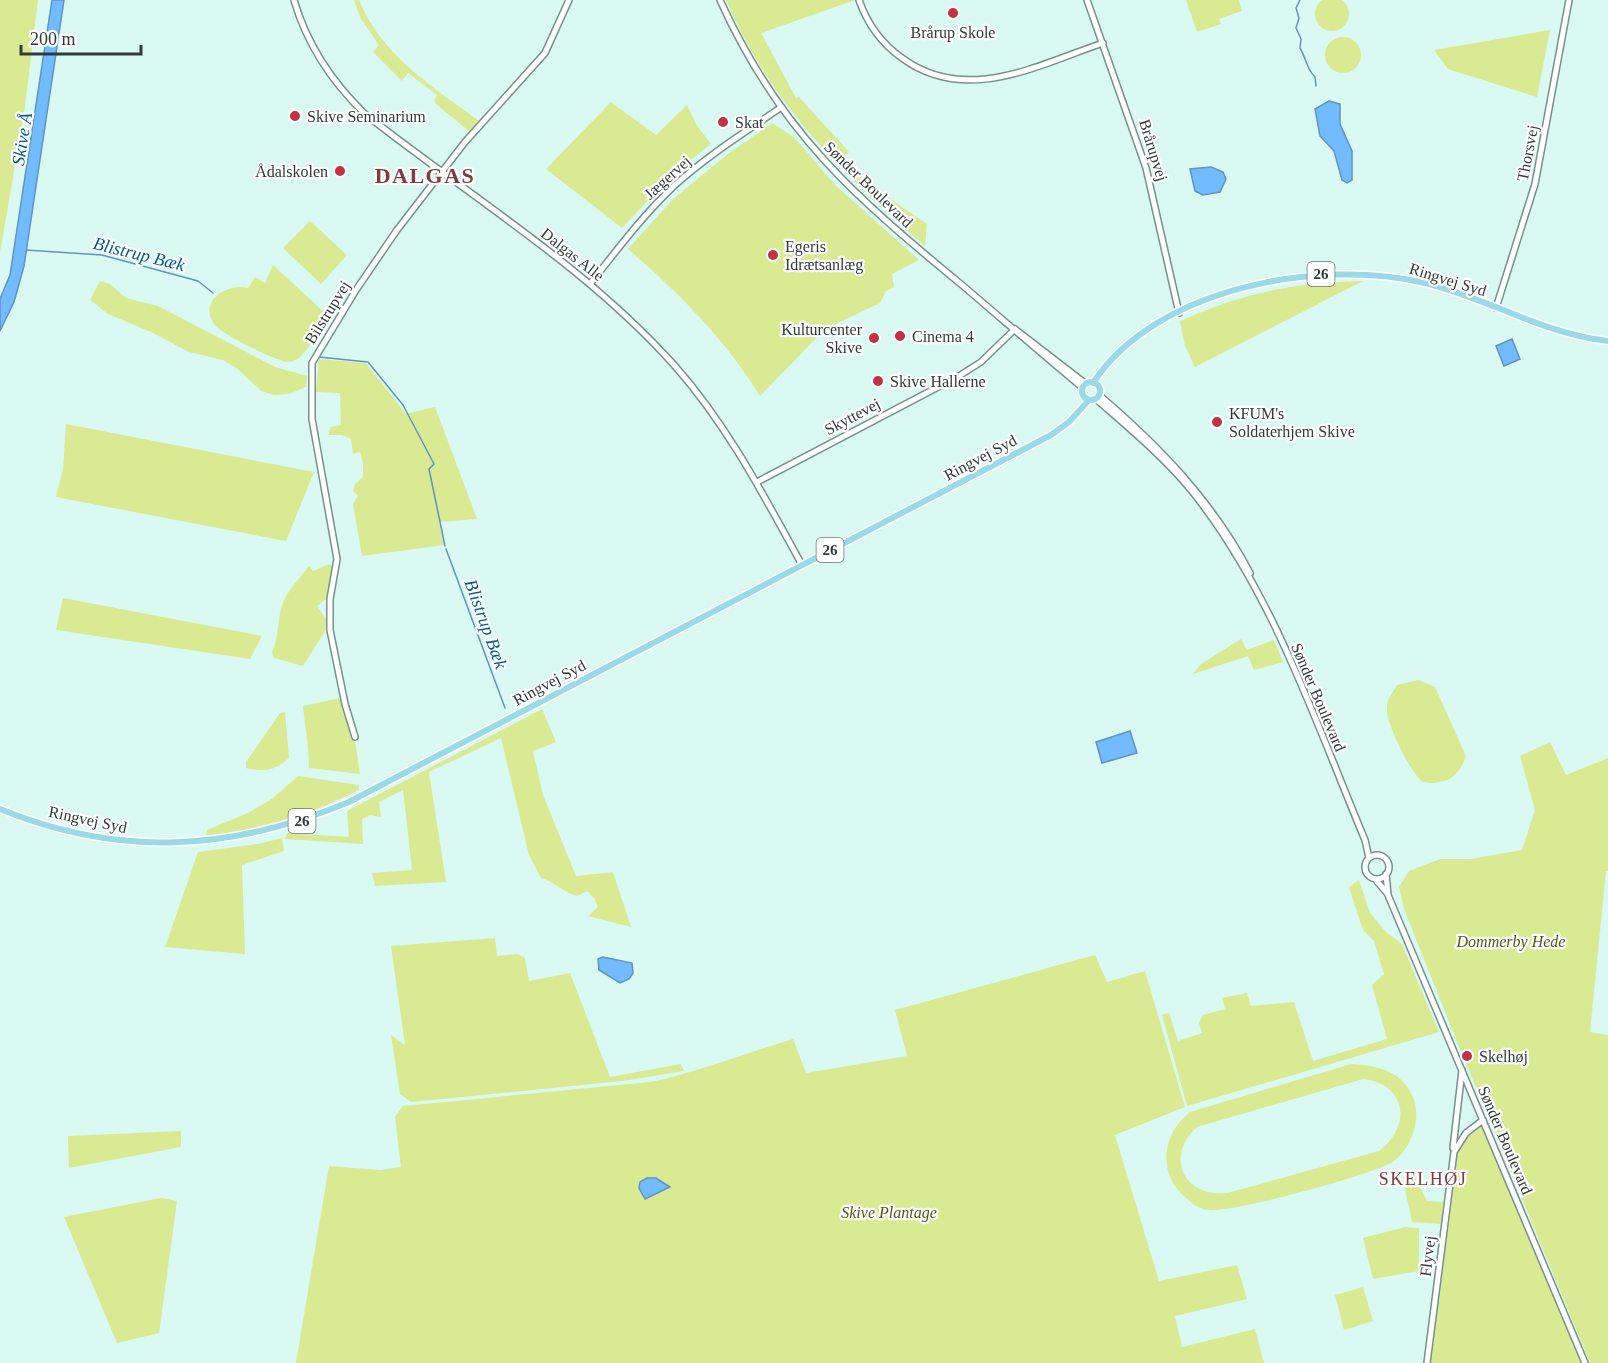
<svg xmlns="http://www.w3.org/2000/svg" width="1608" height="1363" viewBox="0 0 1608 1363" font-family="'Times New Roman',serif">
<rect width="100%" height="100%" fill="#d9f9f2"/>
<!-- green -->
<path fill="#daea92" fill-rule="evenodd" d="M1315 14a17 17 0 1 1 34 0a17 17 0 1 1-34 0Z
M0 0H38L24 114 0 252Z
M354 0H359C382 56 433 87 479 121L470 132 436 104 434 100 437 95 408 73 402 81 373 52 379 45 361 19Z
M726 0H855L761 33 796 98 799 97 849 152 843 160 867 183 927 224 925 246C843 176 769 101 726 0Z
M1186 0H1239L1242 11 1219 19 1221 24 1197 32Z
M1550 30 1537 97 1448 69 1434 50Z
M1325 55a18 18 0 1 1 36 0a18 18 0 1 1-36 0Z
M611 102 656 135 687 105 696 124 711 144 673 174 622 228 546 169Z
M772 123 794 137 835 185 919 260 892 274 894 287 886 291 880 303 825 329 760 396C726 340 678 292 628 249L673 199 728 154Z
M310 221 347 255 321 284 283 248Z
M273 265 325 313C318 328 311 350 297 359 292 362 288 363 283 361 270 357 222 335 214 324 198 300 228 283 248 288L255 277 265 283Z
M100 281 110 284 126 298 158 306 275 367 307 376 306 387 289 394 274 395 261 391 238 369 223 360 189 352 151 332 108 314 90 300Z
M1363 281 1195 367 1185 346 1180 321C1245 292 1293 283 1363 281Z
M319 359 366 363 406 414 435 407 477 519 439 522 444 545 362 556 353 504 358 496 353 491 355 484 363 477V463L360 452 353 454 351 439 342 435H328L331 427 341 425 340 393 316 392Z
M66 424 314 472 286 541 56 497 63 469Z
M329 564 334 568 328 597 317 606 326 619 325 631 303 666 274 658 272 652C279 638 277 621 282 606 286 592 300 578 309 566L313 571Z
M63 598 262 636 250 659 56 630Z
M1241 639 1247 650 1274 640 1283 662 1254 670 1248 656 1193 674 1201 664Z
M1418 680 1435 687 1466 756C1459 777 1445 786 1423 782 1411 774 1388 727 1387 711 1386 701 1392 693 1397 685Z
M340 698 356 747 360 774 309 768C309 748 305 727 303 706Z
M542 709 556 742 533 751 543 795 576 876 613 872 631 927 588 916 598 907 594 898 587 891 577 896C564 893 555 882 541 878L529 855 501 738 429 772 446 882 375 886 372 873 412 870 403 790 379 802 381 817 370 815 362 819 363 844 285 839 287 833 349 837 347 811Z
M285 712 289 758C275 771 264 772 246 768V762L280 713Z
M1550 742 1566 775 1608 758V871H1606L1590 1032 1608 1035V1363H1590L1453 1032 1404 909 1399 887 1409 871 1440 859H1470L1522 850 1535 810 1520 756Z
M298 776 359 785V790C317 811 253 837 206 835L207 830 248 813 273 798Z
M282 838 284 851 242 865 245 954 165 947 198 852 258 844Z
M1359 880 1370 913 1386 932 1402 944 1439 1032 1187 1106 1162 1015 1169 1013 1178 1041 1202 1033 1199 1023 1203 1015 1225 1009 1222 998 1247 993 1251 1006 1294 1002 1313 1061 1387 1039 1372 985 1384 974 1374 941 1363 930 1349 887Z
M495 938 497 956 518 954 525 958 529 981 570 973 610 1077 681 1064 684 1071 623 1081 411 1102 400 1094 391 1035 405 1045 391 946Z
M1095 955 1107 982 1145 971 1185 1107 1115 1135 1159 1281 1237 1265 1247 1299 1175 1316 1182 1347 1255 1329 1264 1363H296L329 1166 380 1170 401 1167 395 1117 403 1106 651 1082C699 1072 745 1053 793 1039L806 1073 907 1056 895 1010Z
M1351 1064C1378 1065 1405 1072 1414 1100 1421 1120 1411 1148 1394 1161 1377 1174 1231 1213 1209 1210 1199 1209 1192 1204 1185 1197 1157 1173 1162 1134 1190 1112ZM1363 1079C1407 1084 1412 1126 1379 1151L1228 1193C1184 1199 1164 1156 1197 1127Z
M1482 1126 1581 1363H1430L1456 1152 1463 1141Z
M181 1131V1147L69 1168 68 1136Z
M1413 1173 1427 1201 1443 1202 1441 1224 1412 1222 1404 1185Z
M161 1198 177 1201 159 1333 117 1343 64 1217Z
M1405 1227 1419 1228V1271L1373 1279 1363 1238Z
M1363 1287 1373 1321 1344 1330 1335 1295Z"/>
<!-- water -->
<path fill="#72bbfe" stroke="#5e95c3" stroke-width="1.5" d="M52 0H64L24 266 14 302 0 331V299L10 275Z
M1329 101 1340 104V124L1352 151V180L1347 183 1342 180 1334 151 1320 136 1315 109Z
M1211 167 1223 172 1226 179 1220 192 1203 195 1195 191 1190 169Z
M1512 339 1520 359 1504 366 1496 346Z
M1130 731 1137 753 1102 763 1096 742Z
M603 957 632 963 633 973 629 979 620 983 599 970 598 959Z
M647 1178H656L670 1187 645 1199 639 1188 640 1182Z"/>
<g fill="none" stroke-linecap="round" stroke-linejoin="round">
<!-- stream -->
<path stroke="#5e95c3" stroke-width="1.5" d="M1300 0 1296 8 1299 18 1296 28 1301 39 1300 48C1306 58 1307 70 1315 77L1316 86
M26 250 102 255 198 281 213 293
M319 357 368 362 403 405 434 464 429 469 445 546
M446 549 505 708"/>
<defs>
<path id="secondary" d="M294 0C307 45 332 82 365 114 470 197 586 266 675 366 728 426 764 496 802 565
M720 0C779 131 854 196 962 285 1002 319 1042 354 1083 388
M859 0C867 23 882 44 902 58 966 105 1038 65 1103 43
M1087 0 1146 168 1179 313
M590 284C617 250 643 215 675 185 707 156 744 133 780 108
M1496 308 1535 184 1569 0
M1016 330 1086 384
M1099 395C1159 446 1213 502 1250 573
M1096 399C1129 428 1163 456 1191 490 1273 592 1315 721 1365 840L1369 858
M757 482 959 376 981 362 1015 329
M355 737 345 704 330 630V599L337 559 312 419V363L356 290 397 230 465 142 545 53 569 0
M1365 867a12 12 0 1 1 24 0a12 12 0 1 1-24 0Z
M1386 874 1388 895 1585 1363
M1375 879 1387 893
M1453 1148 1462 1070
M1427 1363 1454 1152 1466 1133 1483 1120"/>
<path id="primary" d="M1082 391a9 9 0 1 1 18 0a9 9 0 1 1-18 0Z
M1093 383C1156 287 1320 258 1425 283 1488 298 1543 334 1608 341
M0 809C120 858 231 851 349 802L1051 435 1069 422 1089 400"/>
</defs>
<!-- secondary casing -->
<use href="#secondary" stroke="#75928c" stroke-width="8"/>
<!-- primary casing -->
<use href="#primary" stroke="#fff" stroke-width="9"/>
<!-- secondary -->
<use href="#secondary" stroke="#fff" stroke-width="5"/>
<!-- primary -->
<use href="#primary" stroke="#9ad9e7" stroke-width="6"/>
</g>
<!-- markers -->
<g fill="#c23144" stroke="#fefefe" stroke-width="2">
<circle cx="953" cy="13" r="6"/>
<circle cx="295" cy="116" r="6"/>
<circle cx="723" cy="122" r="6"/>
<circle cx="340" cy="171" r="6"/>
<circle cx="773" cy="255" r="6"/>
<circle cx="900" cy="336" r="6"/>
<circle cx="874" cy="338" r="6"/>
<circle cx="878" cy="381" r="6"/>
<circle cx="1217" cy="422" r="6"/>
<circle cx="1467" cy="1056" r="6"/>
</g>
<g text-anchor="middle" stroke-width="4.5" stroke-linejoin="round" paint-order="stroke">
<!-- shield labels -->
<g fill="#fefefe" stroke="#6e7675" stroke-width="1.5">
<rect x="1307.5" y="262" width="27" height="24" rx="4.5"/>
<rect x="816.5" y="538" width="27" height="24" rx="4.5"/>
<rect x="288.5" y="809" width="27" height="24" rx="4.5"/>
</g>
<g font-size="15" font-weight="bold" fill="#303c3a">
<text x="1321" y="279">26</text>
<text x="830" y="555">26</text>
<text x="302" y="826">26</text>
</g>
<!-- poi labels -->
<g font-size="16" fill="#303c3a" stroke="#fefefe" text-anchor="start">
<text x="953" y="38" text-anchor="middle">Brårup Skole</text>
<text x="307" y="122">Skive Seminarium</text>
<text x="735" y="128">Skat</text>
<text x="328" y="177" text-anchor="end">Ådalskolen</text>
<text x="785" y="252">Egeris<tspan x="785" dy="18">Idrætsanlæg</tspan></text>
<text x="862" y="335" text-anchor="end">Kulturcenter<tspan x="862" dy="18">Skive</tspan></text>
<text x="912" y="342">Cinema 4</text>
<text x="890" y="387">Skive Hallerne</text>
<text x="1229" y="419">KFUM's<tspan x="1229" dy="18">Soldaterhjem Skive</tspan></text>
<text x="1479" y="1062">Skelhøj</text>
</g>
<!-- street labels -->
<g font-size="16" fill="#303c3a" stroke="#fefefe">
<text transform="translate(1154 150) rotate(73)" y="6">Brårupvej</text>
<text transform="translate(1527 153) rotate(-79)" y="6">Thorsvej</text>
<text transform="translate(667 177) rotate(-42)" y="6">Jægervej</text>
<text transform="translate(869 184) rotate(44)" y="6">Sønder Boulevard</text>
<text transform="translate(573 254) rotate(38)" y="6">Dalgas Alle</text>
<text transform="translate(1448 279) rotate(17)" y="6">Ringvej Syd</text>
<text transform="translate(327 312) rotate(-58)" y="6">Bilstrupvej</text>
<text transform="translate(852 416) rotate(-28)" y="6">Skyttevej</text>
<text transform="translate(980 457) rotate(-28)" y="6">Ringvej Syd</text>
<text transform="translate(549 682) rotate(-28)" y="6">Ringvej Syd</text>
<text transform="translate(1319 697) rotate(67)" y="6">Sønder Boulevard</text>
<text transform="translate(88 819) rotate(12)" y="6">Ringvej Syd</text>
<text transform="translate(1506 1140) rotate(67)" y="6">Sønder Boulevard</text>
<text transform="translate(1427 1256) rotate(-83)" y="6">Flyvej</text>
</g>
<!-- park labels -->
<g font-size="16" font-style="italic" fill="#515b16" stroke="#fefefe">
<text x="1511" y="947">Dommerby Hede</text>
<text x="889" y="1218">Skive Plantage</text>
</g>
<!-- water labels -->
<g font-size="18" font-style="italic" fill="#015996" stroke="#fefefe">
<text transform="translate(22 139) rotate(-81)" y="6">Skive Å</text>
<text transform="translate(139 254) rotate(14)" y="6">Blistrup Bæk</text>
<text transform="translate(486 624) rotate(70)" y="6">Blistrup Bæk</text>
</g>
<!-- neighbourhood labels -->
<g font-size="18" letter-spacing="1.5" fill="#823a3e" stroke="#fefefe">
<text x="1423" y="1185">SKELHØJ</text>
</g>
<!-- district labels -->
<g font-size="22" font-weight="bold" letter-spacing="1.5" fill="#823a3e" stroke="#fefefe">
<text x="425" y="183">DALGAS</text>
</g>
</g>
<!-- scale -->
<path d="M21 45v9h120v-9" fill="none" stroke="#303c3a" stroke-width="3"/>
<text x="30" y="45" font-size="18" fill="#303c3a" stroke="#fefefe" stroke-width="4.5" paint-order="stroke">200 m</text>
</svg>
